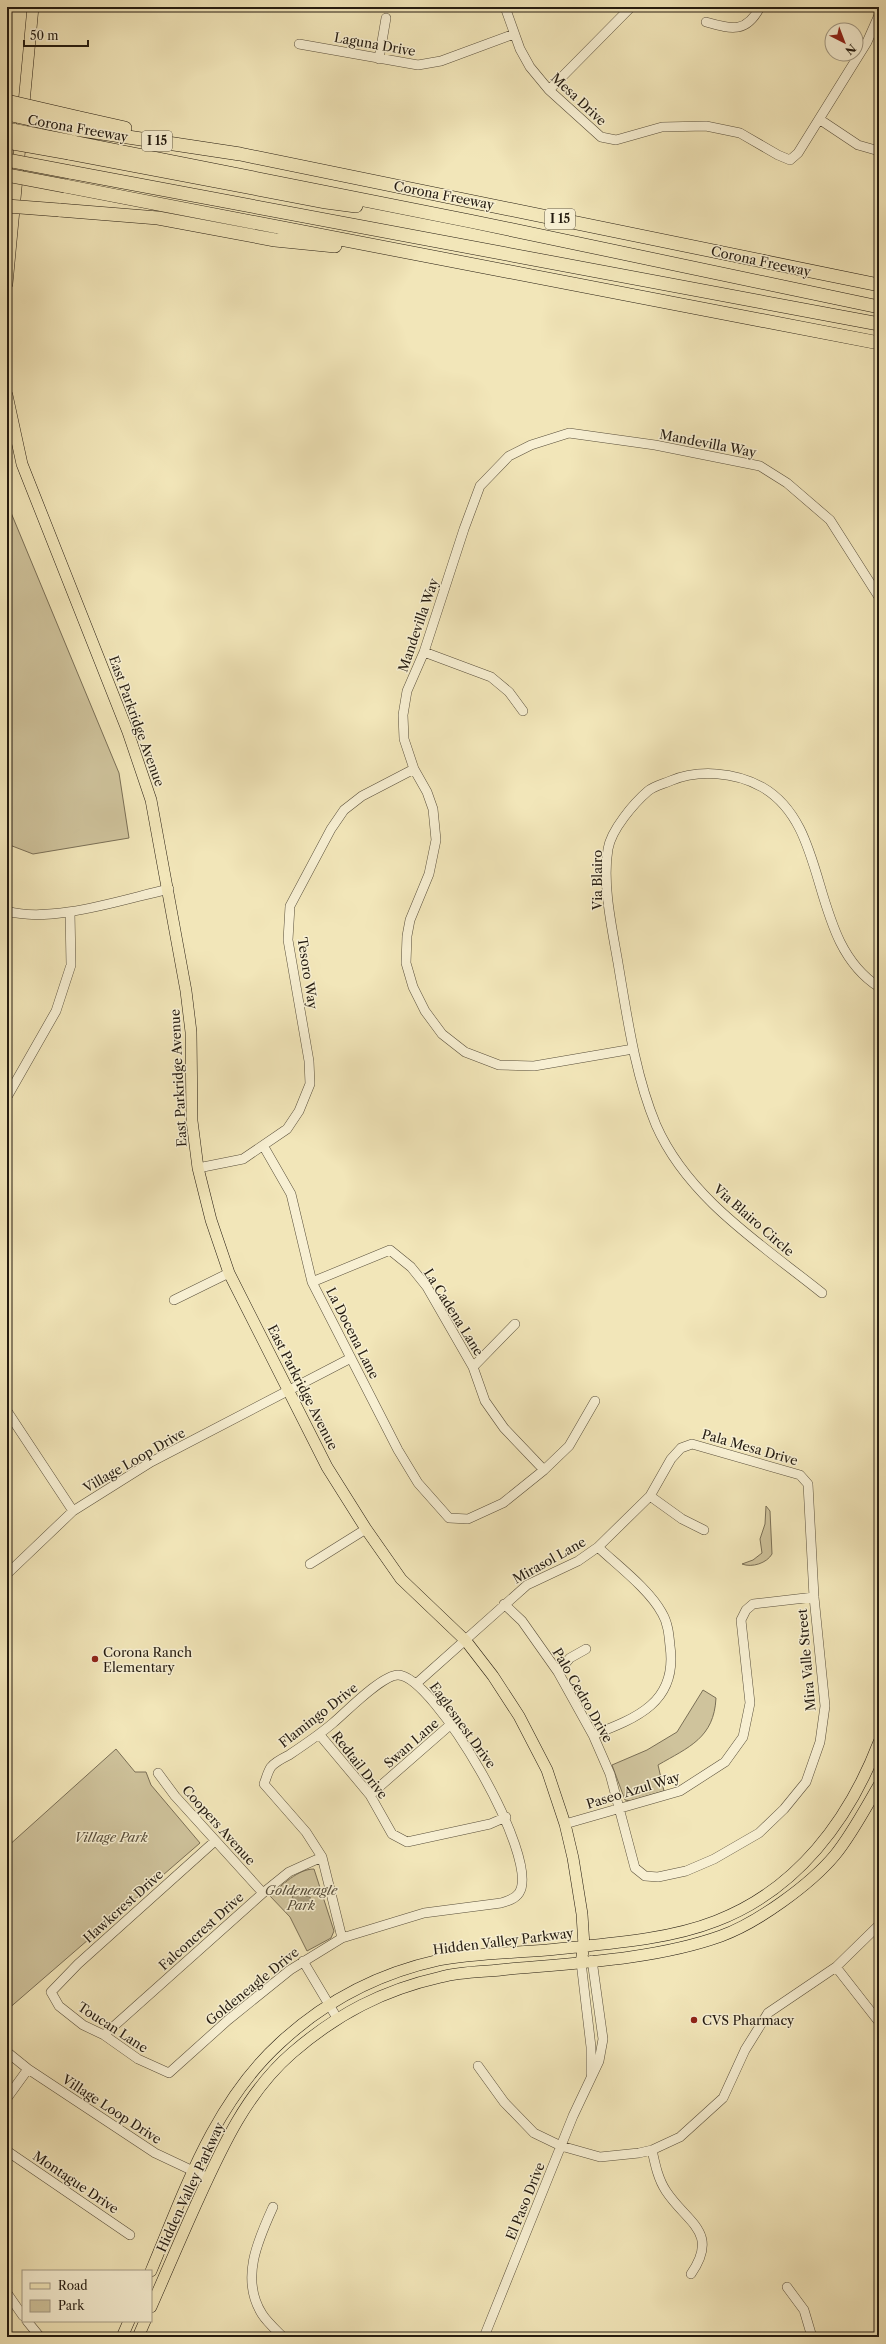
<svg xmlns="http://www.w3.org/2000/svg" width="886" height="2344" viewBox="0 0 886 2344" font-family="'Libre Caslon Text',serif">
<rect width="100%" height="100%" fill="#f2e6b9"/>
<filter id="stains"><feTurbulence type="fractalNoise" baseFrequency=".005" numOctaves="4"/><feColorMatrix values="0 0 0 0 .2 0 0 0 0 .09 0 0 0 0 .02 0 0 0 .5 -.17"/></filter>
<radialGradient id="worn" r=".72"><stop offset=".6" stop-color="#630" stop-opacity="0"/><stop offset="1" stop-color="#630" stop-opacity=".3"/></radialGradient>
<!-- green -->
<path fill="#cfc39c" stroke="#7a6f56" d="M7 503 119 773 129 838 33 854 7 844Z
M766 1506 770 1511 772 1554C767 1563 752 1568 742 1564L753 1560 762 1553 760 1539 765 1524Z
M703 1690 716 1698C714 1738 689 1747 658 1765L664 1791 630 1801 625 1800 612 1765 647 1750 677 1732Z
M116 1749 135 1772H146L151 1785 200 1843 7 2010V1847Z
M314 1869 334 1931 331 1938 307 1951 290 1917 270 1896C282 1885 298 1869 314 1869Z"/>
<!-- water -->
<path fill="#aca180" stroke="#766b53" d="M296 1893 310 1897 312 1904 307 1906H298L292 1897Z"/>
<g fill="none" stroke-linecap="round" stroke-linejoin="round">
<defs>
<path id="minor" d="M505 7 520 49 530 67 549 90 601 137 616 140 662 127 706 126 740 133 778 155 790 160 798 153 867 42 879 15
M706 22C731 29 746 34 760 7
M299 44 418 65 441 61 514 34
M379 59 386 18
M549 90 631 7
M819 119 858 145 879 151
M424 652 491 677 509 692 523 711
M7 911C51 924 124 899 169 889
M633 1049 534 1066 499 1065 465 1052 442 1034 425 1011 413 987 406 963 407 936 410 920 429 874 436 840 433 809 427 792 414 769 404 739 403 715 407 691 424 652 464 529 480 486 509 456 531 445 569 433 655 445 760 466 787 483 830 520 879 597
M7 1097 56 1011 71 965 70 912
M264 1147 291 1194 312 1282 398 1450 418 1483 449 1518 468 1519 503 1503 544 1470 569 1446 595 1401
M198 1168 243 1159 287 1129 299 1111 310 1084 309 1061 288 940 290 906 331 829 344 810 362 796 414 769
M312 1282 390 1250 411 1267 427 1287 473 1367 485 1401 504 1428 544 1470
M822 1293C761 1244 688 1198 656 1125 635 1075 627 1016 618 963 612 928 602 884 608 849 611 830 634 803 648 791 654 786 663 784 670 781 698 769 735 772 762 787 832 827 807 941 879 987
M174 1300 229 1273
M473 1367 515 1324
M7 1411 73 1511
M650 1496 682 1519 704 1530
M310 1564 366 1529
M7 1574 73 1511 151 1462 351 1358
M558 1672 570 1658 586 1649
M417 1683 527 1585 578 1561 598 1547 650 1496 671 1459 681 1448 692 1444 800 1475 808 1484 814 1597 825 1706 820 1742 806 1782 784 1809 759 1833 714 1859 686 1871 658 1877 645 1876 635 1868 610 1774 593 1735 558 1672 522 1621 504 1604
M319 1734 370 1795 392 1834 407 1842 490 1824 506 1817
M593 1735C637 1718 678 1702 670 1646 669 1635 668 1623 662 1613 649 1589 618 1566 598 1547
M158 1773 175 1796 263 1893
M370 1795 450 1725
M565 1824 680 1791 725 1762 743 1737 750 1703 741 1620 746 1610 753 1604 814 1597
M215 1841 78 1964 51 1992 59 2006 83 2025 104 2035 138 2059 169 2073 228 2020 290 1970 342 1938 424 1913 501 1903C508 1901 515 1899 519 1893 542 1859 434 1675 398 1675 382 1675 346 1712 333 1723 319 1735 304 1745 289 1755 283 1758 275 1762 271 1767 268 1771 266 1779 264 1784L306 1832 322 1857 342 1938
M303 1961 337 2018
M581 1962 591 2047V2074
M836 1967 879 2022
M104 2035 263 1893 289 1872 322 1857
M7 2052 28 2069 155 2153 208 2178
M478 2066 504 2102 534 2133 561 2146 600 2157 639 2153 652 2150 680 2137 723 2098 745 2050 768 2013 836 1967 879 1925
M7 2098 28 2069
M652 2150C655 2164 658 2179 666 2191 687 2223 720 2232 691 2274
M7 2151 130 2235
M273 2207C258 2240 240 2279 262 2314 267 2322 276 2330 283 2337
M787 2287 804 2310 812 2337
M7 2293 23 2316
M27 2321 40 2337
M484 2337 573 2116 599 2061 603 2039 592 1960"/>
<path id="major" d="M7 284 33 7
M7 395 22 464 128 732 151 800 186 991 191 1032 192 1121 198 1168 211 1220 229 1273 327 1467 366 1529 401 1579 466 1641 493 1676 519 1716 547 1770 565 1824 573 1858 582 1914 584 1946 581 1962
M151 2271C185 2190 214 2103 280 2043 325 2001 380 1973 439 1960 474 1953 512 1953 547 1950 601 1944 665 1941 716 1921 797 1890 849 1820 879 1742
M151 2307C167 2271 182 2235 198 2200 222 2147 247 2092 292 2053 337 2014 383 1990 441 1977 463 1971 487 1972 509 1969 577 1963 657 1959 721 1936 757 1923 810 1885 835 1855 852 1834 865 1809 879 1785
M122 2337 129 2321
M138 2337 145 2321"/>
<path id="highway" d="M76 117 125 128
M75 129 240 154 879 285
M73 142 470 221 879 307
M69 153 326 202 356 206
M70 172 879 324
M65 186 879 343
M59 210 158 218 275 240 335 246"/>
</defs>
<!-- minor casing -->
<use href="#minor" stroke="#584e3a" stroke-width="10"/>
<!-- major casing -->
<use href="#major" stroke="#241b10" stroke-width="12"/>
<!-- highway casing -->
<use href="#highway" stroke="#241b10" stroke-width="14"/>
<!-- minor -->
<use href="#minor" stroke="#f7efd2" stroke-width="9"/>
<!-- major -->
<use href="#major" stroke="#f2e6b9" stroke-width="11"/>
<!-- highway -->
<use href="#highway" stroke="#f2e6b9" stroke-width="13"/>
<defs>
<path id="highway-bridge" d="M7 101 76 117
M7 114 75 129
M7 129 73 142
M7 142 69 153
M7 160 70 172
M7 175 65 186
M7 206 59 210"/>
</defs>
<!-- highway-bridge casing -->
<use href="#highway-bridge" stroke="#241b10" stroke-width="14" stroke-linecap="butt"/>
<!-- highway-bridge -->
<use href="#highway-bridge" stroke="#f2e6b9" stroke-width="13"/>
</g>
<!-- markers -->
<g fill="#8f2418" stroke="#f7efd2" stroke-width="1.5">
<circle cx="95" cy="1659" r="4"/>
<circle cx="694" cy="2020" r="4"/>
</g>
<g text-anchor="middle" stroke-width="3" stroke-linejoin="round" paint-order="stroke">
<!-- shield labels -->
<g fill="#f7efd2" stroke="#635b4a" stroke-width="1">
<rect x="142" y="131" width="30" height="20" rx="3"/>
<rect x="545" y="209" width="30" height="20" rx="3"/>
</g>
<g font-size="12" font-weight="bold" fill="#241b10">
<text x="157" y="145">I 15</text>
<text x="560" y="223">I 15</text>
</g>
<!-- street labels -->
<g font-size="13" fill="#241b10" stroke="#f7efd2">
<text transform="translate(375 44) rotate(10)" y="5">Laguna Drive</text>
<text transform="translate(579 99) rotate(43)" y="5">Mesa Drive</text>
<text transform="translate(78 128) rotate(10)" y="5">Corona Freeway</text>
<text transform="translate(444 195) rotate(11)" y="5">Corona Freeway</text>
<text transform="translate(761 261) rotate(12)" y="5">Corona Freeway</text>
<text transform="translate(708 443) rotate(11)" y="5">Mandevilla Way</text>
<text transform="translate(418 625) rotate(-71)" y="5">Mandevilla Way</text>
<text transform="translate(137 721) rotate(70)" y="5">East Parkridge Avenue</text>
<text transform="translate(597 880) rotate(-90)" y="5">Via Blairo</text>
<text transform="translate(308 973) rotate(81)" y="5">Tesoro Way</text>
<text transform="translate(178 1078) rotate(-93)" y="5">East Parkridge Avenue</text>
<text transform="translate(754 1220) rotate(41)" y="5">Via Blairo Circle</text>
<text transform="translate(454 1312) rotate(58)" y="5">La Cadena Lane</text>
<text transform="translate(353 1333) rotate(63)" y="5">La Docena Lane</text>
<text transform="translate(303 1387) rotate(63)" y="5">East Parkridge Avenue</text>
<text transform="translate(750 1447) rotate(16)" y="5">Pala Mesa Drive</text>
<text transform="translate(134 1460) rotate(-30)" y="5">Village Loop Drive</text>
<text transform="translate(549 1560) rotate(-29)" y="5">Mirasol Lane</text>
<text transform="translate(806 1660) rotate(-95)" y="5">Mira Valle Street</text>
<text transform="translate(583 1695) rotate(60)" y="5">Palo Cedro Drive</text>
<text transform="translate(318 1715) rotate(-38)" y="5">Flamingo Drive</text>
<text transform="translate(463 1725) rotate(54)" y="5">Eaglesnest Drive</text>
<text transform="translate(411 1743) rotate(-41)" y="5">Swan Lane</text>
<text transform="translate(360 1765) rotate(52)" y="5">Redtail Drive</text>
<text transform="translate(633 1790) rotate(-17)" y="5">Paseo Azul Way</text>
<text transform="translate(219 1825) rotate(48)" y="5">Coopers Avenue</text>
<text transform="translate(123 1906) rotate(-42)" y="5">Hawkcrest Drive</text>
<text transform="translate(201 1931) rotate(-42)" y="5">Falconcrest Drive</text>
<text transform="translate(503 1941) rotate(-7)" y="5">Hidden Valley Parkway</text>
<text transform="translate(252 1986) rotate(-39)" y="5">Goldeneagle Drive</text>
<text transform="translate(113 2027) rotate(33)" y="5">Toucan Lane</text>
<text transform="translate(112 2109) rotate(33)" y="5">Village Loop Drive</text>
<text transform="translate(76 2182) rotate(34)" y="5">Montague Drive</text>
<text transform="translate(190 2187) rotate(-65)" y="5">Hidden Valley Parkway</text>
<text transform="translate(525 2201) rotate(-68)" y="5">El Paso Drive</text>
</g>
<!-- poi labels -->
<g font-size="13" fill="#241b10" stroke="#f7efd2" text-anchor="start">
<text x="103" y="1657">Corona Ranch<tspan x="103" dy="15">Elementary</tspan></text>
<text x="702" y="2025">CVS Pharmacy</text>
</g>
<!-- park labels -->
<g font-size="13" font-style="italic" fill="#574d3a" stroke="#f7efd2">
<text x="111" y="1842">Village Park</text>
<text x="301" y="1895">Goldeneagle<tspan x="301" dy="15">Park</tspan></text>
</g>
</g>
<!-- margin -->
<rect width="886" height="2344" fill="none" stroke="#f2e6b9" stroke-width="24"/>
<rect x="8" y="8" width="870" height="2328" fill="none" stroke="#241b10" stroke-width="2"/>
<rect x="12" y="12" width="862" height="2320" fill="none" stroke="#241b10"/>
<!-- legend -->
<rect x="22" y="2270" width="130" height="52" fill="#f7efd2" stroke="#a39a84"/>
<rect x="30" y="2283" width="20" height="6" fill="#f2e6b9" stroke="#a39a84"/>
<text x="58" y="2290" font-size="12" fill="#241b10">Road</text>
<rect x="30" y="2300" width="20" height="12" fill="#cfc39c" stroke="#a39a84"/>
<text x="58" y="2310" font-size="12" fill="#241b10">Park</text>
<!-- north arrow -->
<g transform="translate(844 42) rotate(138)"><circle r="19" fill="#f7efd2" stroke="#a39a84"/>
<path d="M0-3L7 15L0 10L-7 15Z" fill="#8f2418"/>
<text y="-6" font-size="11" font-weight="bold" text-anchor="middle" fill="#241b10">N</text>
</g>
<!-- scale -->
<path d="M24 40v6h64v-6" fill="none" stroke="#241b10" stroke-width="2"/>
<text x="30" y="40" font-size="12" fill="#241b10" stroke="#f7efd2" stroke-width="3" paint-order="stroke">50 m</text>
<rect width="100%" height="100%" filter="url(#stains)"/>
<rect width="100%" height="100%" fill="url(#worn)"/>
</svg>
